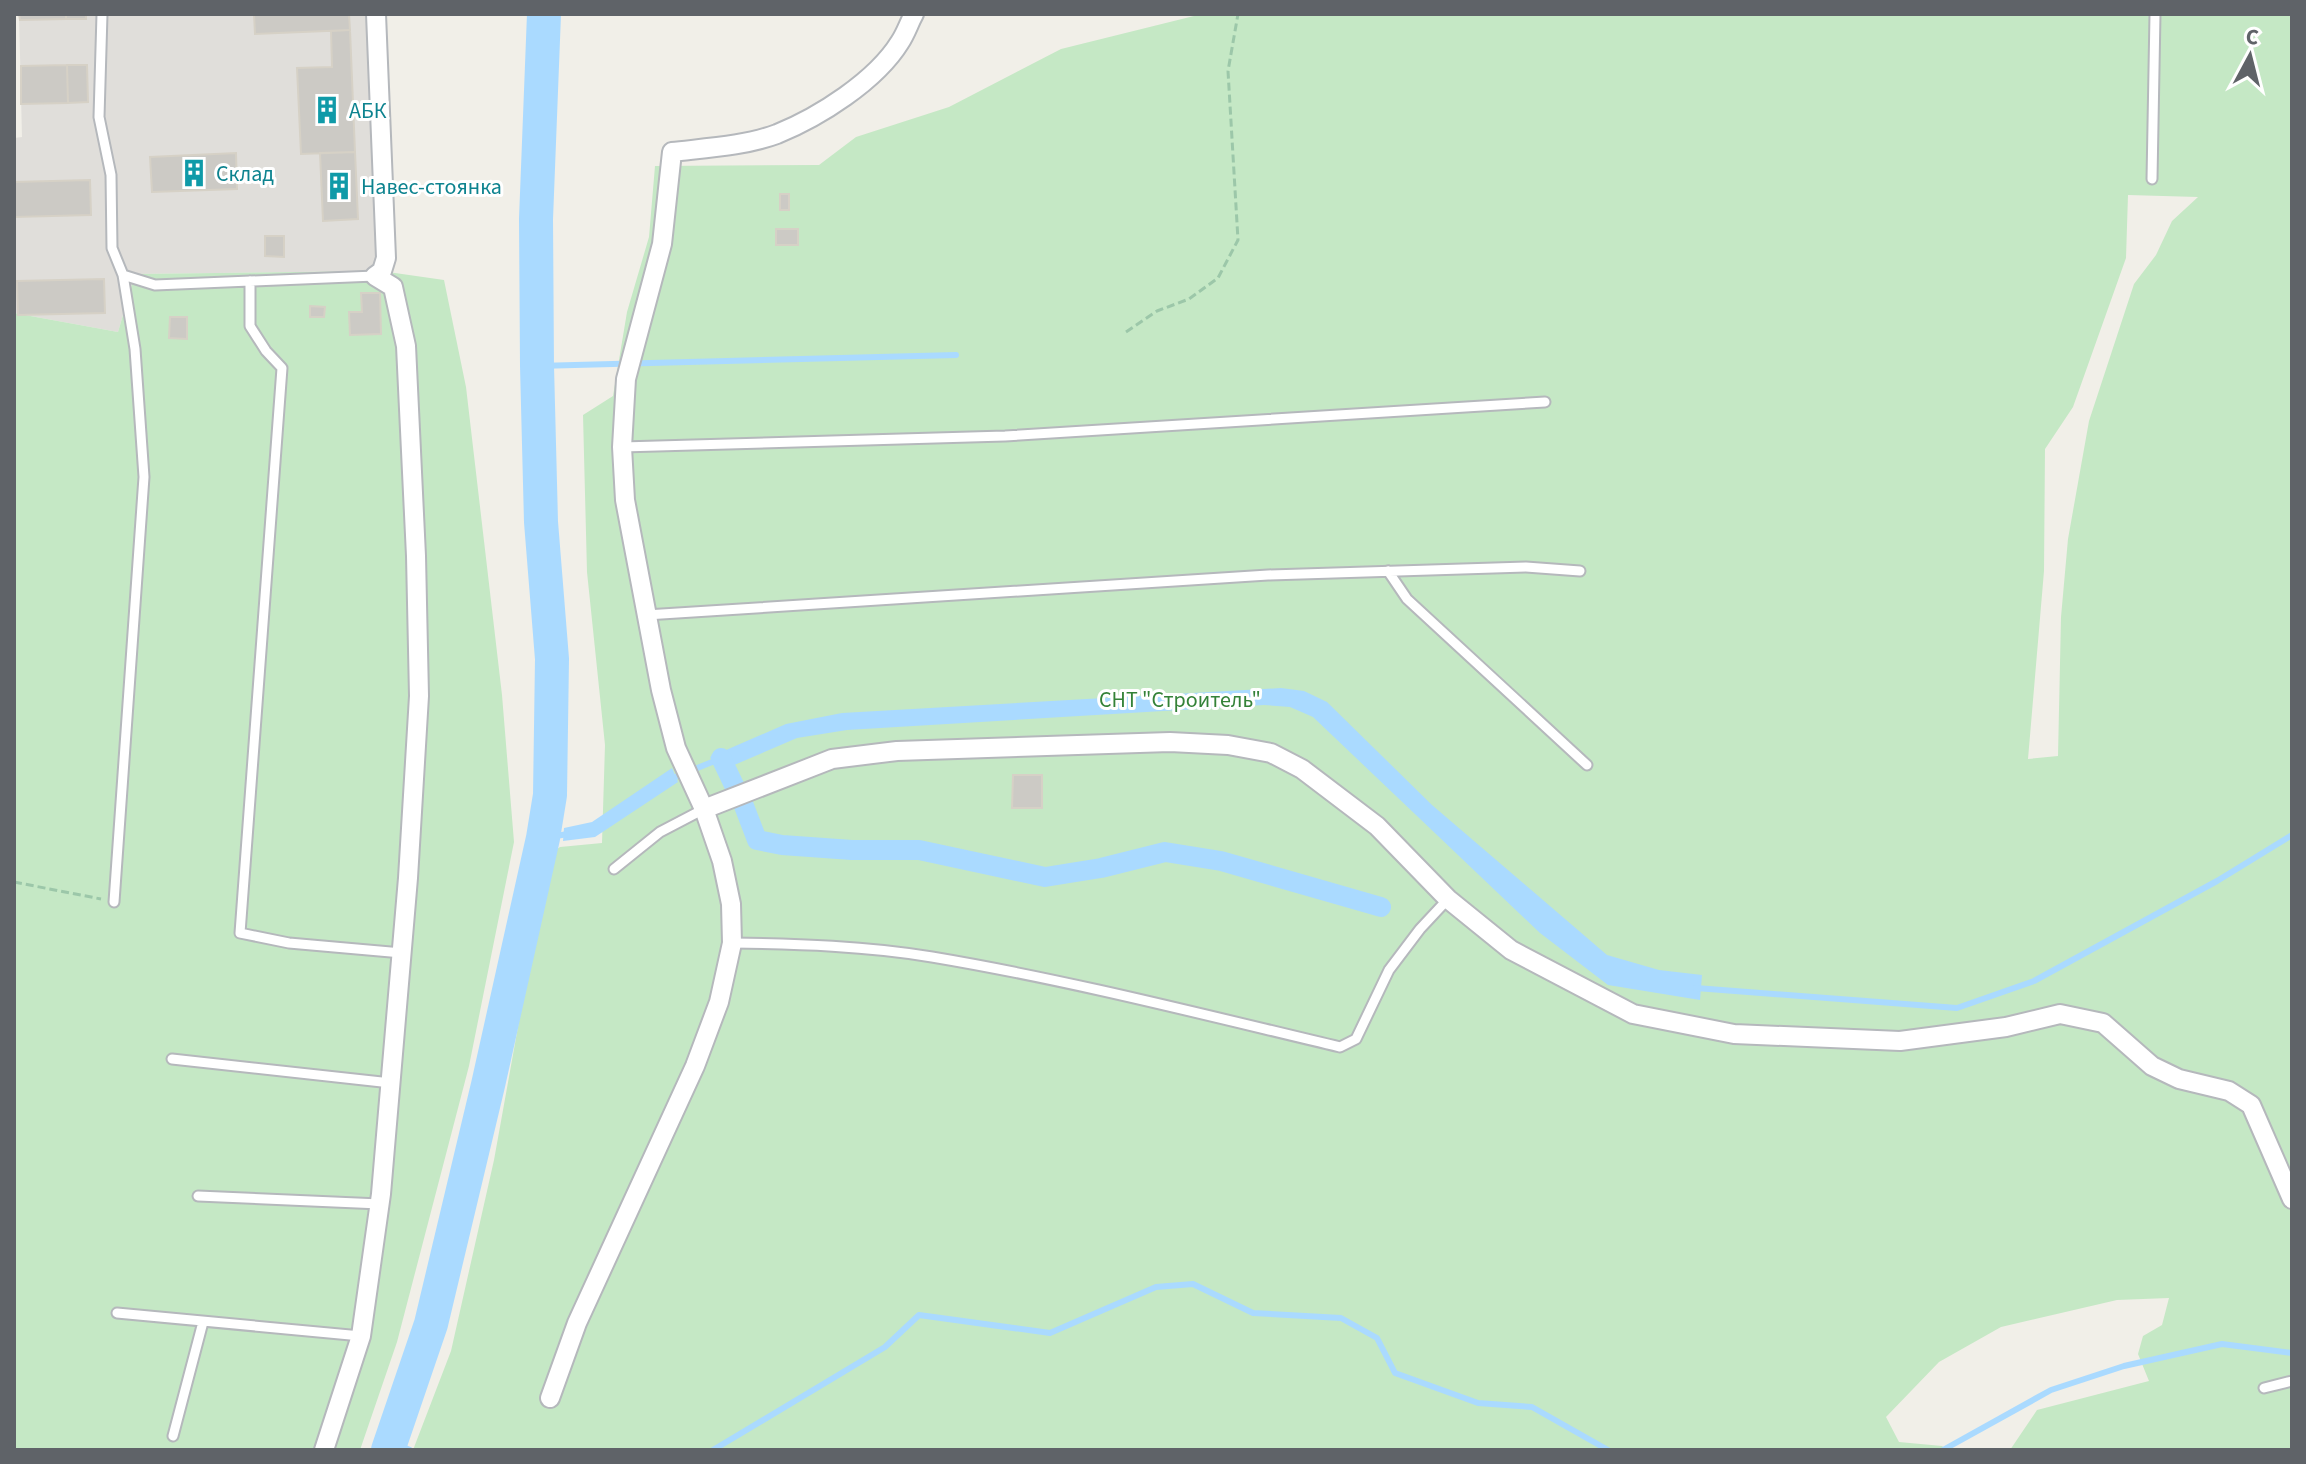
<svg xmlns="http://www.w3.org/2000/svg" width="2306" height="1464" viewBox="0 0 2306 1464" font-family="'Source Sans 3',sans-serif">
<rect width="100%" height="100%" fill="#f1efe8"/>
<!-- industrial -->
<path fill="#e0deda" d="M19 14H374L381 271 135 274 118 332 14 313V138L22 137Z"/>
<!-- green -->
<path fill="#c5e8c5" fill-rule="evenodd" d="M1202 14H2292V1450H2010L2037 1410 2149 1381 2138 1354 2143 1336 2162 1325 2169 1298 2117 1300 2001 1327 1939 1362 1886 1417 1899 1442 1942 1446 1947 1450H413L451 1351 494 1160 549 855 560 847 602 843 605 745 587 572 583 415 613 396 627 312 649 237 655 166 819 165 856 137 949 107 1061 49ZM2128 195 2198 197 2172 221 2156 255 2134 284 2089 421 2068 539 2061 617 2058 756 2028 759 2044 571 2045 449 2073 407 2126 258Z
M381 271 444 280 466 387 502 695 514 842 469 1066 397 1342 360 1450H14V313L118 332 135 274Z"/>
<!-- water -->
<path fill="#aadaff" d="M1281 688 1304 691 1327 702 1432 805 1607 955 1659 970 1702 975 1700 1000 1608 985 1540 933 1313 717 1290 707 1264 705 847 730 797 738 718 772 710 757 786 724 842 713Z
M672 768 678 782 595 837 563 841 564 828 592 822Z"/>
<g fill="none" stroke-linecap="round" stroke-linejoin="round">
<!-- stream -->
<path stroke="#aadaff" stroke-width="6" d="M537 366 956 355
M668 780 717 760
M543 838 568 834
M1696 988 1957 1008 2034 981 2217 881 2292 835
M391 1442 410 1450
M713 1450 885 1347 919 1315 1050 1333 1156 1287 1193 1284 1253 1313 1341 1318 1377 1338 1395 1373 1478 1403 1532 1407 1608 1450
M1943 1450 2051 1390 2124 1366 2222 1344 2292 1353"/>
<!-- canal -->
<path stroke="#aadaff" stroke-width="20" d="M721 758 744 806 757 840 782 845 852 850H919L1045 877 1101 868 1165 852 1221 861 1381 907"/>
<!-- river -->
<path stroke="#aadaff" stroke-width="34" d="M388 1450 431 1324 488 1085 543 838 550 795 552 659 541 522 537 366 536 219 544 14"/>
</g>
<!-- building -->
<path fill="#cccac5" stroke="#d6d1c6" stroke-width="2" d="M19 14H66V19L20 20Z
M66 14H86V19H66Z
M254 14H349L350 30 255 34Z
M350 30 355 152 301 154 297 68 332 67 331 31Z
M67 65H87L88 102 68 103Z
M67 65 68 103 21 104V66Z
M355 152 358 219 323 221 320 153Z
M236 153 237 189 152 192 150 157Z
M90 180 91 215 14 217V182Z
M780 194H789V210H780Z
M776 229H798V245H776Z
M265 236H284V257L265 256Z
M104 279 105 313 18 315 17 281Z
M361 293H380L381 334 350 335 349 312H362Z
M310 306 325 307 324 317H310Z
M170 317H187V339L169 338Z
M1013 775H1042V808H1012Z"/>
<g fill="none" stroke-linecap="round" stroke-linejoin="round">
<defs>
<path id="service" d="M102 14 99 117 111 175 112 248 123 275 155 285 375 276
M2152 179 2155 14
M250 281V326L266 351 282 368 240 933 289 943 402 953
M622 447 1005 436 1545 402
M1388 571 1407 599 1587 765
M646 615 1268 575 1526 567 1580 571
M614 869 660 832 704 809
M114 902 144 477 135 349 123 275
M732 943C799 944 866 946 932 957 1069 980 1205 1015 1340 1047L1356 1039 1389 970 1420 929 1448 899
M172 1059 391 1083
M198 1196 380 1204
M117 1313 361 1336
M2264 1388 2292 1381
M173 1436 203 1322"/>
<path id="minor" d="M704 809 832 759 897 751 1170 742 1228 745 1271 753 1302 769 1377 826 1448 899 1511 950 1633 1014 1734 1034 1900 1041 2006 1027 2060 1014 2103 1023 2152 1066 2179 1079 2229 1091 2251 1105 2292 1199
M550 1398 577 1323 695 1066 719 1002 732 943 731 904 722 861 704 809 676 748 661 690 625 500 622 447 626 379 662 244 672 152C706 148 745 146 777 134 819 117 876 81 900 42 906 33 909 23 914 14
M324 1450 361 1336 381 1194 408 878 419 696 416 556 406 346 393 287 375 276 382 271 386 258 376 14"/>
</defs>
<!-- service casing -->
<use href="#service" stroke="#b5b8bc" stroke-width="13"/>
<!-- minor casing -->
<use href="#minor" stroke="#b5b8bc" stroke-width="22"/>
<!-- path -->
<path stroke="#9cc7a9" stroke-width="3" stroke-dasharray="8 4" stroke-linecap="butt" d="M1126 332 1157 311 1189 299 1218 278 1238 240 1228 71 1238 14
M14 882 101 899"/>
<!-- service -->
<use href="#service" stroke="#fff" stroke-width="9"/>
<!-- minor -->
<use href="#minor" stroke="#fff" stroke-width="18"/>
</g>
<!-- icons -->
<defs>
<symbol id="building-bare" viewBox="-9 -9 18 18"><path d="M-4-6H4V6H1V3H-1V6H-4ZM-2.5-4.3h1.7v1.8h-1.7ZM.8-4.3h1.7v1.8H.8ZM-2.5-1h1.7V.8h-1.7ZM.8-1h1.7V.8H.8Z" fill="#0f9aa8" stroke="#fff" stroke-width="2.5" paint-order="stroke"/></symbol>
</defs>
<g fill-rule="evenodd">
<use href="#building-bare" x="307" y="90" width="40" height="40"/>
<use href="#building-bare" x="174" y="153" width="40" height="40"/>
<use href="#building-bare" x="319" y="166" width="40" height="40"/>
</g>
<g text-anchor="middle" stroke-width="6" stroke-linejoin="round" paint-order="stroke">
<!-- culture labels -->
<g font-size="22" fill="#0d838f" stroke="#fff" text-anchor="start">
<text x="349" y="118">АБК</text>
<text x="216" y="181">Склад</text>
<text x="361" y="194">Навес-стоянка</text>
</g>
<!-- park labels -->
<g font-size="22" fill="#348238" stroke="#fff">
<text x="1180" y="707">СНТ "Строитель"</text>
</g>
</g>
<!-- border -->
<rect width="2306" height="1464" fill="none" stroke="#5f6368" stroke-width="32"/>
<!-- north arrow -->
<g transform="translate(2250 56) rotate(7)" stroke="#ffffff" stroke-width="6" paint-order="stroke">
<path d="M0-6L14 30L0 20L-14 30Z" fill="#5f6368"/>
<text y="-12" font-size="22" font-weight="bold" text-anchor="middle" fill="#5f6368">С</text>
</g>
</svg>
